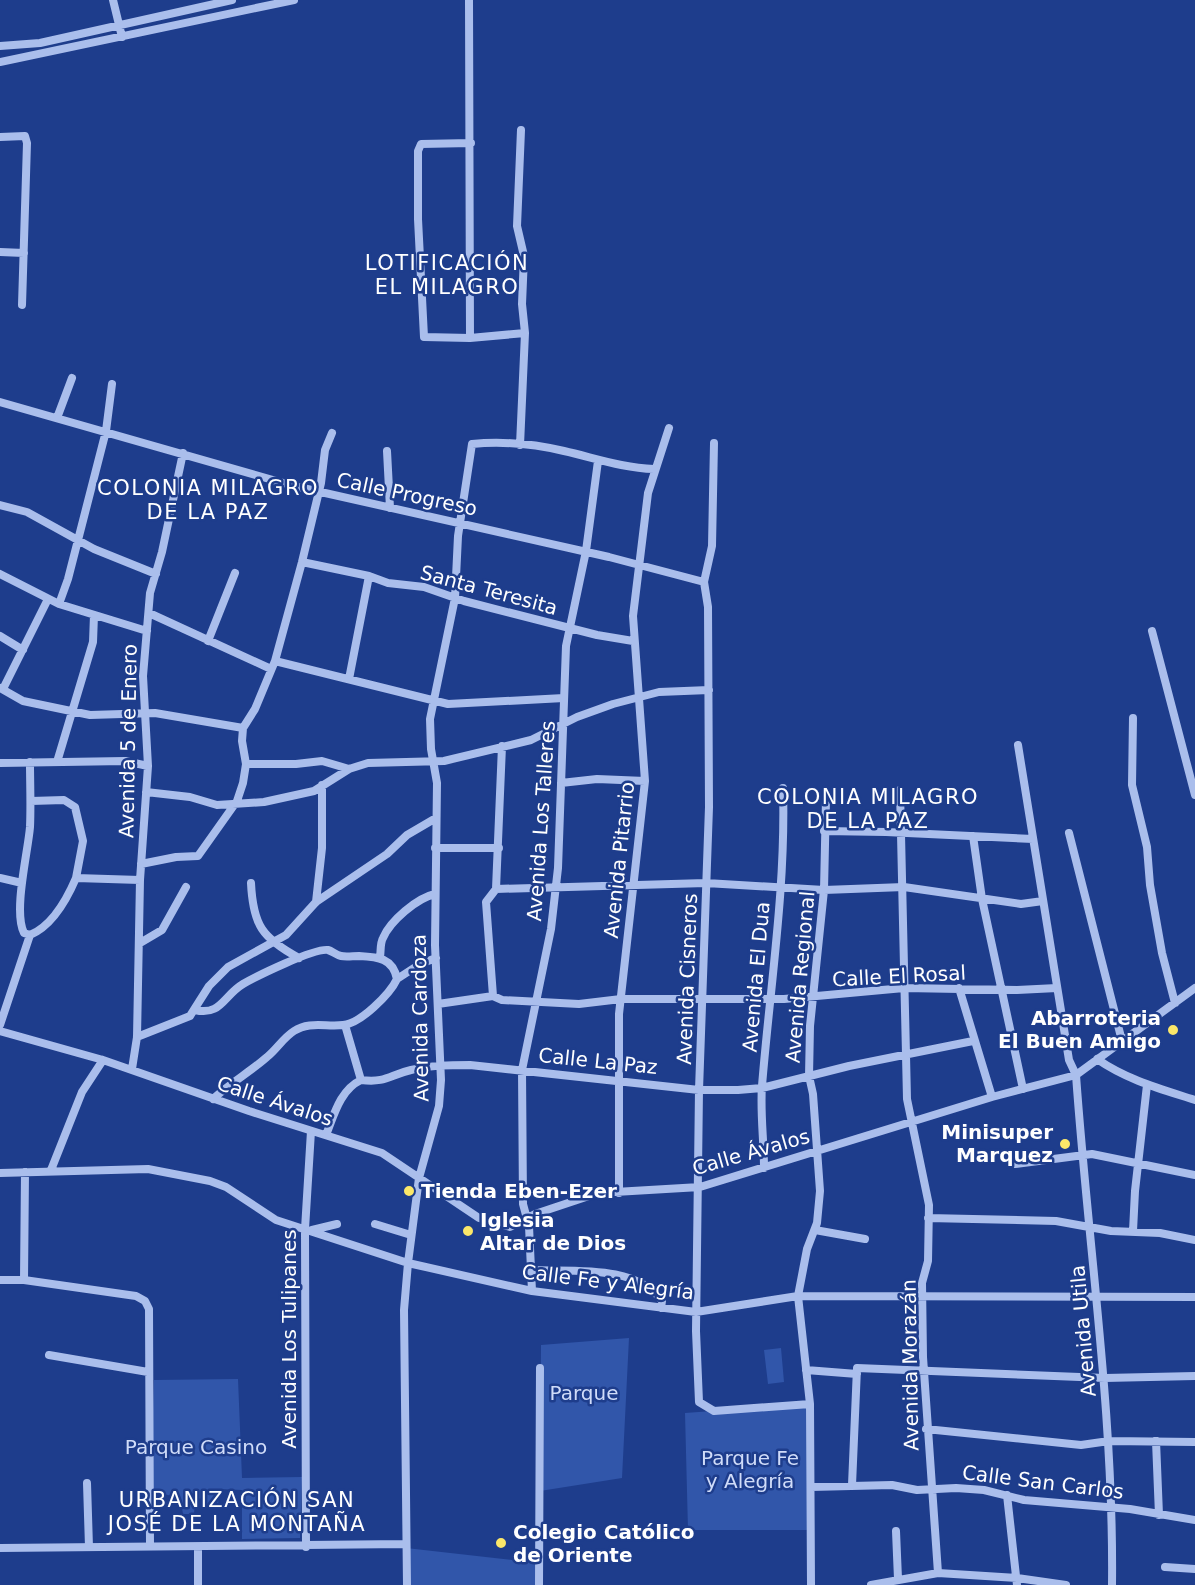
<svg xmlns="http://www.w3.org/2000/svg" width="1195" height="1585" viewBox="0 0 1195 1585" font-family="'DejaVu Sans',sans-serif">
<rect width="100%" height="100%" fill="#1e3d8c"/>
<!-- green -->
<path fill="#3156aa" d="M629 1338 622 1478 540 1491 541 1345Z
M781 1348 784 1382 768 1384 764 1350Z
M238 1379 242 1478 302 1477 300 1538 242 1539V1490L219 1489 218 1507H207L205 1498 195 1499 194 1514H183L180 1497 150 1492 154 1380Z
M810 1404 811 1530H688L685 1413Z
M406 1548 539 1563V1585H407Z"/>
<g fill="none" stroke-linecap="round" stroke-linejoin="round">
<!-- minor -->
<path stroke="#aabeec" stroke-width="8" d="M113 0 122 37
M469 0 470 338
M0 46 40 43 232 0
M0 62 294 0
M0 137 25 136 27 143 22 305
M471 143 421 144 418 151V219L424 337 470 338 525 333
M0 252 24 253
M0 402 294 486 609 557 704 582
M57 418 72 378
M714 443 712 546 704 582 708 607 709 807 699 1090 696 1331 699 1402 714 1411 810 1404
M520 445 525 333 522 304 524 256 517 226 521 130
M387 451 390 508
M0 505 27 512 94 549 156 574
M302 562 369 576 388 583 424 587 464 601 597 635 633 641
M0 574 59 604 147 631
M59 604 68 579 106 431 112 384
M149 613 271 669
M1152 631 1195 795
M0 636 23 650
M208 641 235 573
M275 661 448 704 564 698
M349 679 369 576
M0 688 23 701 90 715 155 713 243 728
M3 689 48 599
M1133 718 1132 785 1147 847 1150 885 1162 953 1175 1003
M1018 745 1069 1060 1076 1075C1088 1245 1114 1414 1112 1585
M57 762 93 642 94 615
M0 763 125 761 148 766
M246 764H296L322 761 349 769 368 763 444 761 531 740 577 717 613 704 659 692 709 690
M561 783 597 779 645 781
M900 790 907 1099 929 1205 928 1261 922 1283 923 1357 938 1573
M146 792 190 797 217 805 264 802 314 791 349 769
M31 801 64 800 75 807 83 841 76 878
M824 831 886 832 1033 839
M1069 833 1122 1041
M973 836 982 899 1023 1089
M435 848H499
M141 864 176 857 198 856 237 801 243 783 246 764 242 741 243 728 255 709 275 661 302 562 321 483 325 450 332 433
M0 878 22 883
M251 883C253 925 262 938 299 958
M496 889 706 883 824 890 904 887 1021 904 1043 901
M316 902 322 848V785
M30 935 24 933C13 912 28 852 30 827 31 805 30 784 30 762
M30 935C52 926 67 899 76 878L140 880
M140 943 162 930 186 887
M380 957C381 951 380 943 383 938 390 921 417 898 435 894
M397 979 420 964 436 958
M959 988 992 1097
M493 996 502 1000 579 1004 621 999H784L904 988 1017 990 1057 988
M493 996 486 902 496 889 502 746
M438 1004 493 996
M195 1010C221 1016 223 996 243 984 257 976 314 948 328 950 332 951 336 955 341 956 346 957 353 956 359 956 378 957 393 958 397 979
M0 1025 30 935
M345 1025 361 1080C387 1083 389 1075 411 1070 431 1065 450 1065 470 1065L699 1090H738L762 1088 849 1066 973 1041
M0 1031 103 1060 249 1111 382 1153 479 1218 510 1227 535 1214 598 1193 700 1187 992 1097 1076 1075 1195 988
M137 1037 190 1016 209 986 228 967 286 935 316 902 387 854 407 835 436 818
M1097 1059C1127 1080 1161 1089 1195 1100
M132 1069 137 1037 140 880 148 766 143 676 150 593 162 552 183 453
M213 1099C230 1083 250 1072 267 1057 277 1049 283 1038 294 1031 309 1021 326 1027 343 1025 360 1024 390 994 397 979
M326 1135C334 1115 340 1090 361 1080
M1015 1164 1092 1154 1195 1175
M764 1168C764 1141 760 1112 762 1086 770 987 786 888 783 788
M51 1170 82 1092 103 1060
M0 1173 148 1169 210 1181 226 1187 276 1220 408 1263 532 1291 696 1312 798 1296 1195 1297
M619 1193V1014L645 781 633 616 648 493 669 428
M928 1218 1056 1221 1111 1231 1160 1233 1195 1240
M375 1224 411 1235
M312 1230 337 1224
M815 1230 865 1239
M1133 1231 1135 1191 1147 1085
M532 1270C572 1272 636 1264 662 1301L661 1308
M0 1280H24L136 1296 145 1301 149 1309 150 1546
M24 1280 25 1172
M532 1291 529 1226 523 1204 522 1070 551 929 558 868 566 646 586 551 598 461
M49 1355 148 1372
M806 1370 857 1374
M926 1429 1081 1445 1109 1441 1195 1442
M1156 1441 1159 1515
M87 1483 89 1547
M852 1485 857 1368 1105 1378 1195 1376
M811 1487 892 1485 917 1490 956 1488 984 1490 1024 1500 1130 1509 1195 1520
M1007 1495 1017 1585
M896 1531 898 1579
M198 1547V1585
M306 1547 305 1229 311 1131
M0 1548 406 1544
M1165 1567 1195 1569
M407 1585 404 1310 408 1263 419 1178 439 1106 441 1080 435 945 437 783 431 749 430 719 455 598 458 536 472 444C502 441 534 444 564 451 595 458 623 468 654 469
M539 1585 540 1368
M811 1585 810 1404 798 1296 807 1249 817 1223 820 1191 813 1094 809 1076 810 1026 824 890 826 799
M871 1585 938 1573 1017 1578 1066 1585"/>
</g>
<!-- markers -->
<g fill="#fbe769" stroke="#1e3d8c" stroke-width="2">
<circle cx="1173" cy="1030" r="6"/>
<circle cx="1065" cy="1144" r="6"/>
<circle cx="409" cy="1191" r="6"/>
<circle cx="468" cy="1231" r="6"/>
<circle cx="501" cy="1543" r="6"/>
</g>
<g text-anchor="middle" stroke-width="5" stroke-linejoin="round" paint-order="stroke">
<!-- street labels -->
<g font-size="20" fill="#fff" stroke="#1e3d8c">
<text transform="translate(407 494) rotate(12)" y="7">Calle Progreso</text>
<text transform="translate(489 590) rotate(15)" y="7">Santa Teresita</text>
<text transform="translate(128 741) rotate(-89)" y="7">Avenida 5 de Enero</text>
<text transform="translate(541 821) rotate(-86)" y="7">Avenida Los Talleres</text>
<text transform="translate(619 860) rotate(-84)" y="7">Avenida Pitarrio</text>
<text transform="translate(899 976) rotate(-3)" y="7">Calle El Rosal</text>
<text transform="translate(756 977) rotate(-85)" y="7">Avenida El Dua</text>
<text transform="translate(800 977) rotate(-85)" y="7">Avenida Regional</text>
<text transform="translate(687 979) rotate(-88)" y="7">Avenida Cisneros</text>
<text transform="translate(420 1018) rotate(-91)" y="7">Avenida Cardoza</text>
<text transform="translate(598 1061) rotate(6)" y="7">Calle La Paz</text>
<text transform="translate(275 1101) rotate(18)" y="7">Calle Ávalos</text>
<text transform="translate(751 1152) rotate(-16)" y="7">Calle Ávalos</text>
<text transform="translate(608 1282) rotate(7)" y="7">Calle Fe y Alegría</text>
<text transform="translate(1083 1331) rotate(-95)" y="7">Avenida Utila</text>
<text transform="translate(289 1339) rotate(-90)" y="7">Avenida Los Tulipanes</text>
<text transform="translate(910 1365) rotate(-91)" y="7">Avenida Morazán</text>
<text transform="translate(1043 1482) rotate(7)" y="7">Calle San Carlos</text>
</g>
<!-- poi labels -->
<g font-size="20" font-weight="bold" fill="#fff" stroke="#1e3d8c" text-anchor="start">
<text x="1161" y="1025" text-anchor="end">Abarroteria<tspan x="1161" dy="23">El Buen Amigo</tspan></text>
<text x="1053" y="1139" text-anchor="end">Minisuper<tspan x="1053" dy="23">Marquez</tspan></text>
<text x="421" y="1198">Tienda Eben-Ezer</text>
<text x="480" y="1227">Iglesia<tspan x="480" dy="23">Altar de Dios</tspan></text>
<text x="513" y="1539">Colegio Católico<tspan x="513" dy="23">de Oriente</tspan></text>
</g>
<!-- park labels -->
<g font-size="20" fill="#d0dcf9" stroke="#1e3d8c">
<text x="584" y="1400">Parque</text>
<text x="196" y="1454">Parque Casino</text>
<text x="750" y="1465">Parque Fe<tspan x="750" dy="23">y Alegría</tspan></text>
</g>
<!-- neighbourhood labels -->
<g font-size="21" letter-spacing="1.5" fill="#fff" stroke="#1e3d8c">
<text x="447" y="270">LOTIFICACIÓN<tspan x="447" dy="24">EL MILAGRO</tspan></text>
<text x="208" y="495">COLONIA MILAGRO<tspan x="208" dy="24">DE LA PAZ</tspan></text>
<text x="868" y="804">COLONIA MILAGRO<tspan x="868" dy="24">DE LA PAZ</tspan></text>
<text x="237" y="1507">URBANIZACIÓN SAN<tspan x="237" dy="24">JOSÉ DE LA MONTAÑA</tspan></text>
</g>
</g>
</svg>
